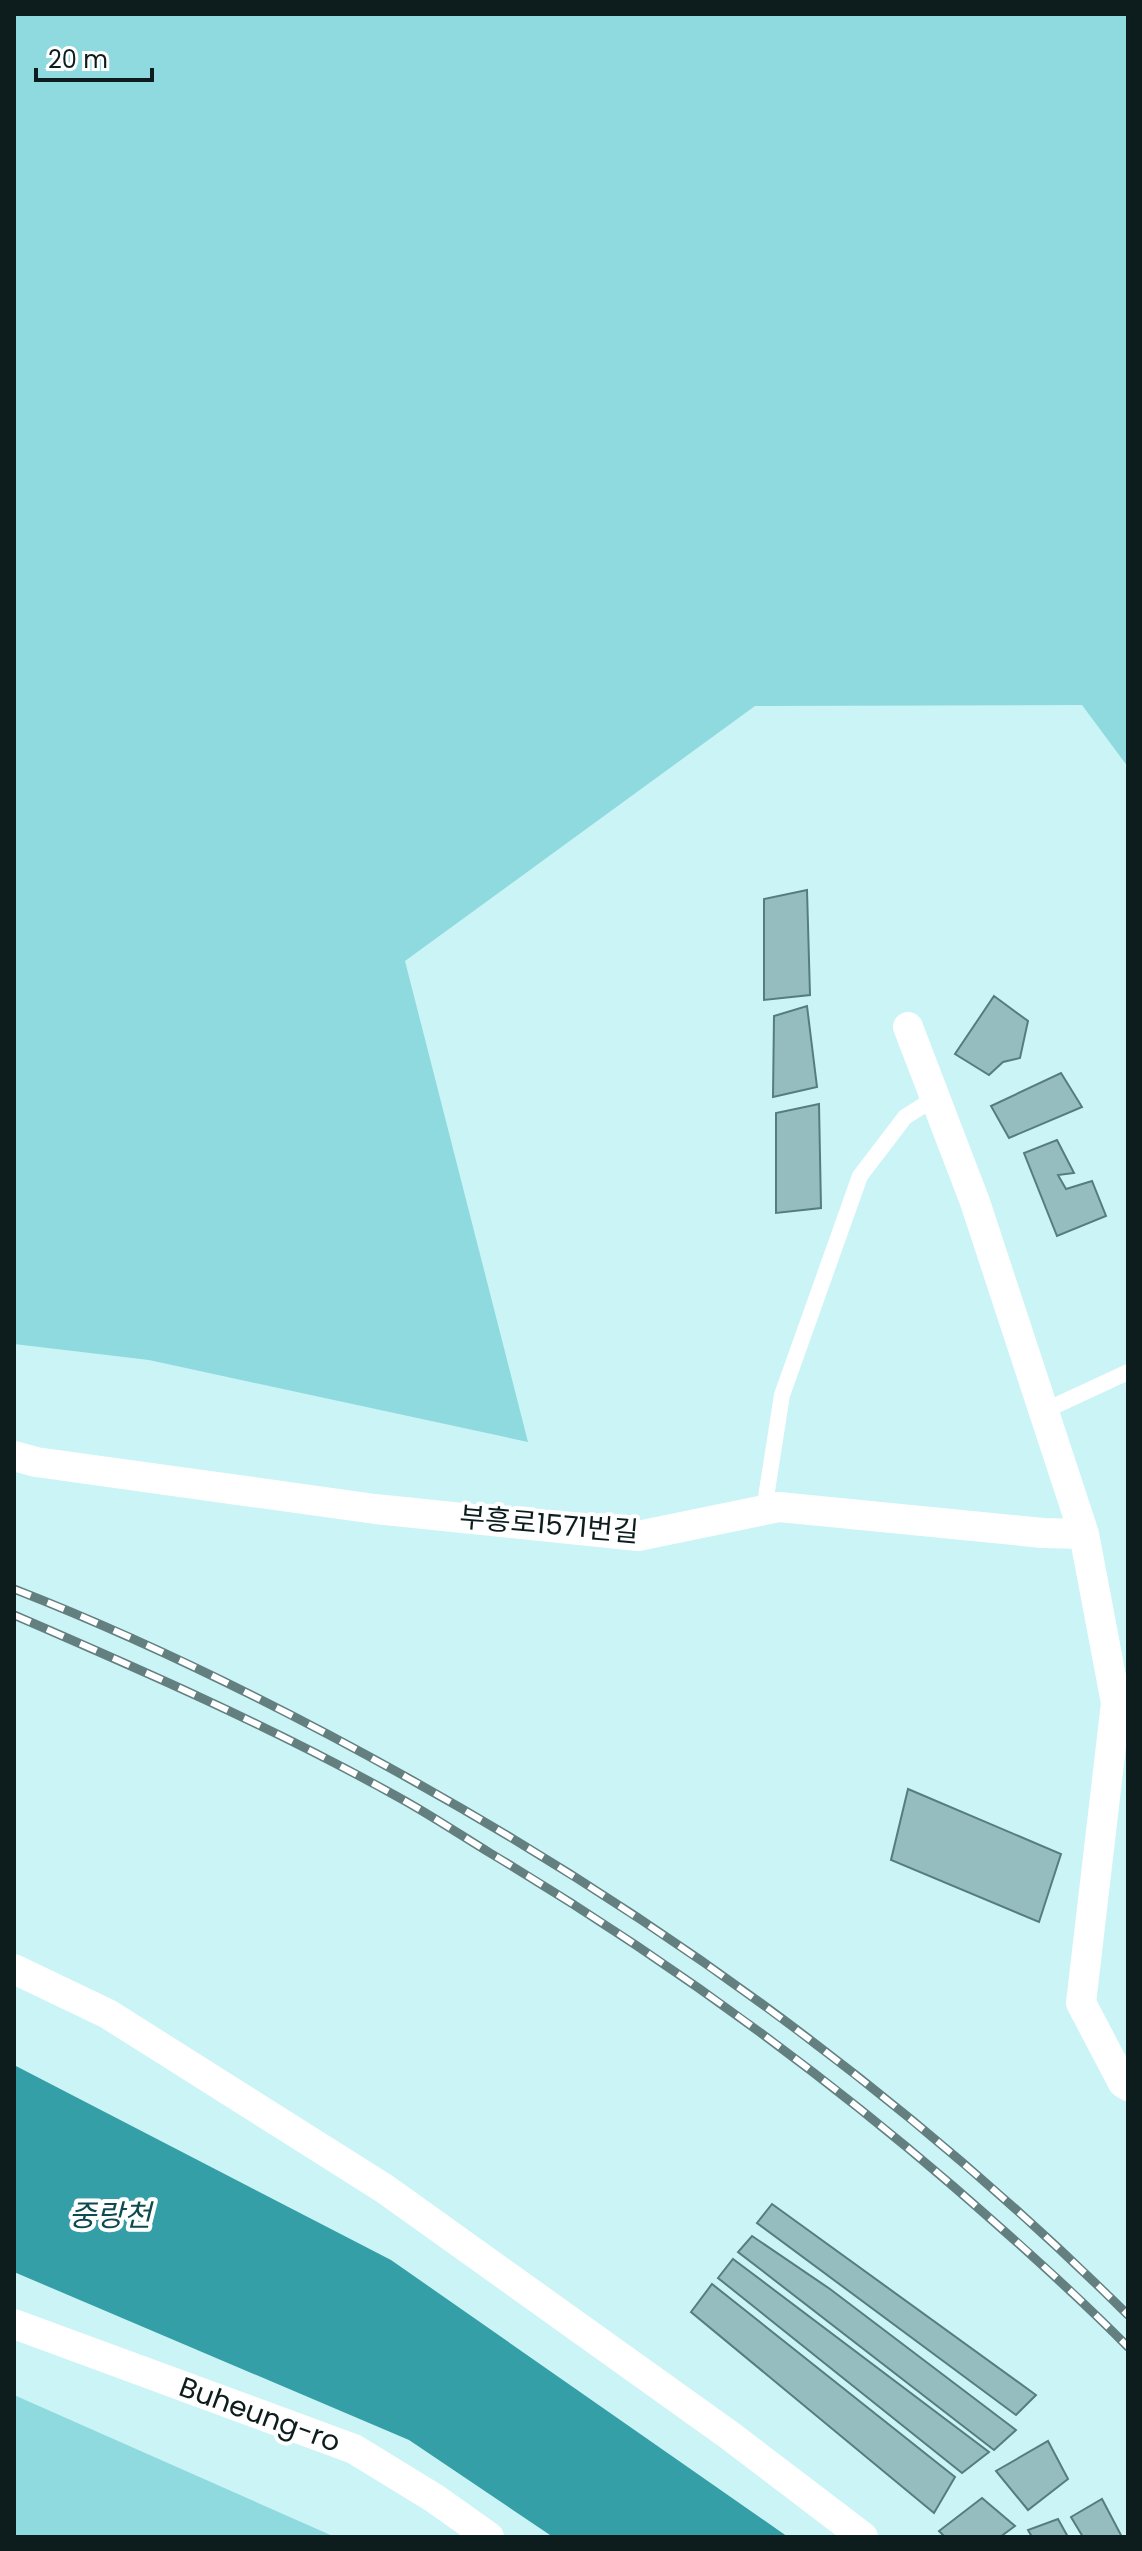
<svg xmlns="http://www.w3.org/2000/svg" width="1142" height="2551" viewBox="0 0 1142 2551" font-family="Poppins,'Noto Sans KR',sans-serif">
<rect width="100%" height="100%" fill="#cbf4f6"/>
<!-- green -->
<path fill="#8fdade" d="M14 14H1128V767L1082 705 755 706 405 961 528 1442 149 1360 14 1344Z
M14 2395 335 2537H14Z"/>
<!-- water -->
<path fill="#349fa6" d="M14 2065 391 2260 788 2537H553L409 2440 14 2272Z"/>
<!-- building -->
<path fill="#95bdbf" stroke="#567c7e" stroke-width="2" d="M807 890 810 995 764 1000V899Z
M994 996 1028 1021 1020 1058 1003 1062 989 1075 955 1054Z
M807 1006 817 1087 773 1097 774 1016Z
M1061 1073 1082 1107 1009 1138 991 1106Z
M819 1104 821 1208 776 1213V1113Z
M1057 1140 1074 1173 1058 1175 1066 1189 1092 1181 1106 1216 1057 1236 1024 1153Z
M908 1789 1061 1854 1039 1922 891 1860Z
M772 2204 1036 2395 1016 2415 757 2223Z
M752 2236 830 2289 1016 2430 994 2450 738 2252Z
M733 2259 989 2452 962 2473 718 2278Z
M712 2284 955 2477 934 2513 691 2312Z
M1048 2441 1068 2479 1028 2510 996 2471Z
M982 2498 1015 2526 1000 2537H945L939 2531Z
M1102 2499 1122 2537H1083L1071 2517Z
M1058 2519 1068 2537H1032L1028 2530Z"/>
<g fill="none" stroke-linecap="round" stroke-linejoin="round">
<!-- lane -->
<path stroke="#fff" stroke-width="16" d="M1044 1411 1128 1372
M764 1510 782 1395 860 1176 905 1117 935 1098"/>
<!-- street -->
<path stroke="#fff" stroke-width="30" d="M908 1027 975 1202 1084 1534 1116 1703 1081 2003 1123 2083 1128 2086
M14 1456 36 1462 375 1509 638 1536 779 1507 1043 1533 1084 1534
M14 1969 108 2014 385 2189 729 2435 863 2537
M14 2324 354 2449 434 2498 489 2537"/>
<defs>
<path id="rail" d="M14 1589C150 1642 281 1707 408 1778 670 1924 915 2104 1128 2315
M14 1615C144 1671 274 1728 398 1797 429 1814 459 1834 490 1853 654 1951 809 2062 954 2187 1014 2239 1073 2291 1128 2347"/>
</defs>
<!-- rail casing -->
<use href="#rail" stroke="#637f80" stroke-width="9"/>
<!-- rail -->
<use href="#rail" stroke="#fff" stroke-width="6" stroke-dasharray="18" stroke-linecap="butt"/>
</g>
<g text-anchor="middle" stroke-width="8" stroke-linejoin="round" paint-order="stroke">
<!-- street labels -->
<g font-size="28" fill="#0d1d1e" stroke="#fff">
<text transform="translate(549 1524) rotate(5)" y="10">부흥로1571번길</text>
<text transform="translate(260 2414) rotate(20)" y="10">Buheung-ro</text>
</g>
<!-- water labels -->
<g font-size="30" font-style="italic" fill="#0c4b4f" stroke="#fff">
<text x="110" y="2226">중랑천</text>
</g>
</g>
<!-- border -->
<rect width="1142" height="2551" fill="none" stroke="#0d1d1e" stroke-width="32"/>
<!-- scale -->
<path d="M36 68v12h116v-12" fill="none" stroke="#0d1d1e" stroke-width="4"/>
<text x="48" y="68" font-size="24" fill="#0d1d1e" stroke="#ffffff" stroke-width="6" paint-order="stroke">20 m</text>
</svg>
